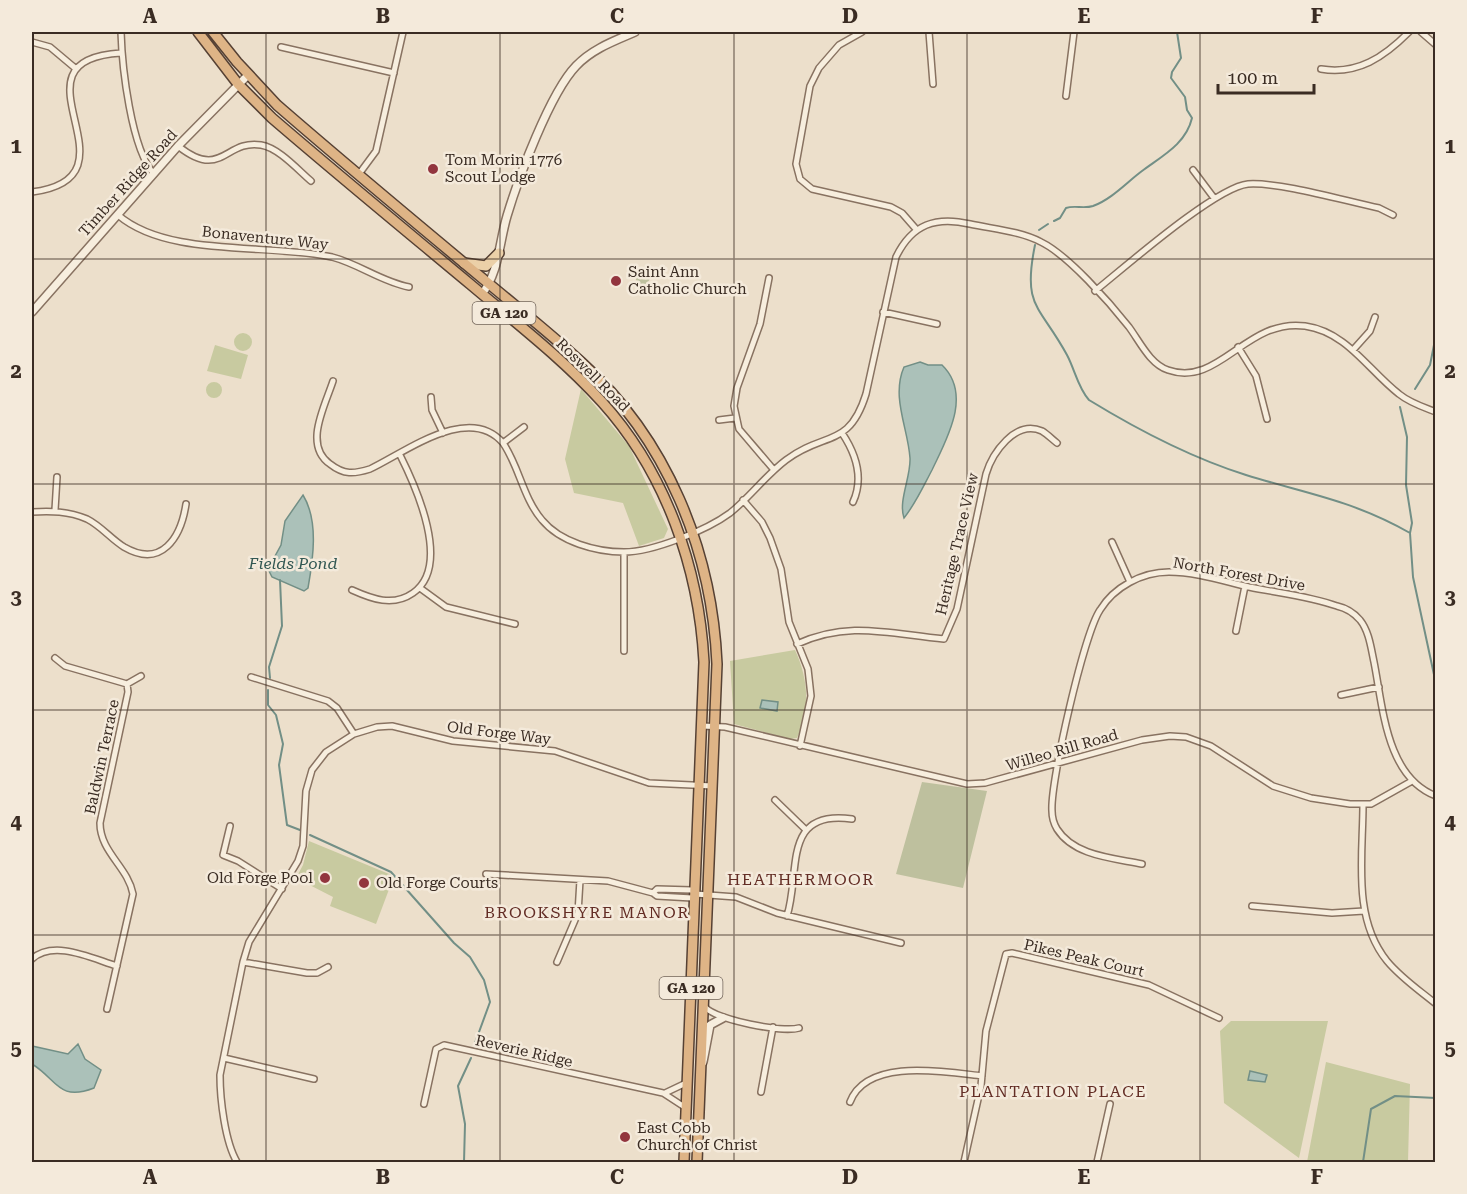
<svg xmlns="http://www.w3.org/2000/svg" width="1467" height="1194" viewBox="0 0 1467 1194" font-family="'Roboto Serif',serif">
<rect width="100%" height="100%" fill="#ecdfcb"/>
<!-- green -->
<path fill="#c8caa0" d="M234 342a9 9 0 1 1 18 0a9 9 0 1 1-18 0Z
M215 345 248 355 241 379 207 371Z
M206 390a8 8 0 1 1 16 0a8 8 0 1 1-16 0Z
M581 389 629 446 668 529 664 538 639 546 623 503 574 493 565 459Z
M795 650C808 678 811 709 797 738L790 739 734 724 730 661Z
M309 841 394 876 376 924 330 906 333 897 296 878 303 865Z
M1231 1021H1328L1299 1158 1224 1103 1220 1031Z
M1326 1062 1410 1084 1408 1162H1307Z"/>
<!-- cemetery -->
<path fill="#bec09e" d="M635 268 651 277 642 292 633 273Z
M922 782 987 791 963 888 896 874Z"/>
<!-- water -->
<path fill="#abc1b9" stroke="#728f86" stroke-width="1.5" d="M920 362 928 365H942C973 395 946 440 932 470 923 487 916 503 904 518 898 501 911 477 910 458 908 428 891 397 904 367Z
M303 495C319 521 313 560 308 588L304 591 272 577 268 569 281 545 285 521Z
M762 700 778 702 777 711 760 708Z
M78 1044 85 1059 101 1070 94 1088C58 1102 57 1079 32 1064V1046L68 1054Z
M1250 1071 1267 1075 1265 1082 1248 1080Z"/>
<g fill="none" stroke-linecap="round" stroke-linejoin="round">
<!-- stream -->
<path stroke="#728f86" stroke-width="2" d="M1054 221 1060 218 1066 208C1074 205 1084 209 1093 206 1112 199 1127 182 1142 171 1162 156 1186 144 1192 118L1187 110 1185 97 1171 78 1172 72 1181 58 1177 32
M1039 230 1048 224
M1035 245C1022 308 1040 305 1067 355 1075 370 1078 388 1089 400 1138 430 1192 458 1246 475 1307 494 1352 500 1410 533
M1415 389 1430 365 1436 335
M1400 407 1407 437 1406 485 1412 523 1410 533 1413 577 1436 684
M270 678 269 667 282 626 280 580
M268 690V705L276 715 283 744 279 765 287 825 300 830
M310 835 391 872 454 943 470 957 484 980 490 1002 475 1043
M464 1162 465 1124 458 1086 471 1058
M1363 1162 1371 1109 1395 1096 1436 1098"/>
<defs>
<path id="minor" d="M121 32C122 66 131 149 154 174
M862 32 839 45 819 68 810 86 796 164 800 179 812 189 891 207 902 213 916 229
M929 32 933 84
M1421 32 1436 45
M32 42 50 47 75 68
M281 47 394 73
M1321 69C1358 75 1384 57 1409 32
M1066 96 1074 32
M178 146C222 181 225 139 261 145 279 148 298 170 311 181
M1193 170 1214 198
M359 174 376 151 403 32
M32 192C148 177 0 60 121 53
M118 215C168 258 269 243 332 257 359 264 382 282 409 287
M769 278 760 324 737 388 734 406 739 429 774 470
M1095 291C1125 267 1216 187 1248 184 1281 182 1345 201 1379 208L1393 215
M883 312 937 324
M1238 347 1256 376 1267 419
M1353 350 1370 331 1375 317
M333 381C325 406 303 445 330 464 344 475 354 474 370 469 406 452 469 403 503 443 519 466 523 498 542 520 560 542 596 552 624 552 653 552 707 530 730 513 750 497 766 475 786 460 824 431 849 449 866 394L896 257C912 224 936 216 970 224 993 229 1020 231 1041 242 1068 255 1110 303 1129 327 1140 342 1150 364 1168 370 1219 388 1246 318 1305 326 1347 332 1368 370 1399 394 1410 403 1423 407 1436 412
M431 397 432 410 443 433
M719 420 735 418
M842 433C856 454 864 478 853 502
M503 443 524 427
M743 500 762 522 770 538 781 569 789 622 808 669 811 696 800 746
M55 510 57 477
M32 512C51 511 68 511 87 519 101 526 111 539 124 547 162 569 181 537 186 504
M1112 542 1130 582
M624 552V651
M420 588 446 607 515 624
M352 590C372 599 393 607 413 593 452 566 416 487 400 455
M1236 631 1245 586
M797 644C849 620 890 634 944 639L957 609 986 474C992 454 1015 419 1042 431 1047 434 1052 439 1057 443
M55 658 65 666 127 684 128 692 100 823C100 852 128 867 133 894L107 1009
M251 677 328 701 337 708 354 734
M127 684 141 676
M1341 695 1379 687
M702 726 725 727 967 784 985 783 1142 740 1170 736 1186 737 1211 746 1273 786 1311 798 1350 804H1371L1412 781
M775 800 806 830
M1363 805C1363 856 1352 918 1387 961 1401 978 1419 990 1436 1004
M230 826 223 855 238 861 282 889
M1142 864C1113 858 1074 856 1057 829 1054 824 1052 817 1052 811 1050 782 1084 634 1100 610 1114 587 1142 572 1169 572 1195 572 1223 581 1249 587 1278 593 1309 596 1337 606 1346 608 1354 613 1360 620 1369 631 1371 648 1374 662 1383 707 1386 777 1436 796
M486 874 608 881 653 893 657 896 692 898 695 894 736 897 777 913 901 943
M653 893 657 889 692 890 694 893
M1252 906 1332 913 1364 911
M787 916C801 872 781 809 852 819
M32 959C54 939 93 959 117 966
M243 962 307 973H317L328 967
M557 962 578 913 580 880
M705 1007C716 1020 783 1033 799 1028
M224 1058 314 1079
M761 1092 773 1027
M665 1093 686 1083
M850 1102C867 1057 946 1072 982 1076
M424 1104 436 1049 444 1045 663 1093 686 1108
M237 1162C225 1142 220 1099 220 1075L243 962 249 942 298 861 303 846 306 791 312 770 326 752 354 734 377 727 392 726 453 741 555 751 649 783 713 786
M964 1162 981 1086 986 1031 1006 954 1012 953 1149 985 1219 1018
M1097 1162 1110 1104"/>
<path id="tertiary" d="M482 294C499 272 499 243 507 216 518 179 550 93 576 66 592 49 614 41 635 32
M32 312 178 146 248 75
M703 1062 710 1025 723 1018"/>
<path id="primary" d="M464 263 486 266 499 253"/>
<path id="trunk" d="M198 32 238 84 272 118C337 174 404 229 470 284 515 322 562 358 602 402 666 473 699 568 704 662L684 1162
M213 32 237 62 277 105C346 165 417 224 488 283 519 309 551 334 581 362 667 439 712 550 717 664L697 1162"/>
</defs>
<!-- minor casing -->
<use href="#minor" stroke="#887261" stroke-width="8"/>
<!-- tertiary casing -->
<use href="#tertiary" stroke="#887261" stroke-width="10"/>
<!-- primary casing -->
<use href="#primary" stroke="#564134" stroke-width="12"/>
<!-- trunk casing -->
<use href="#trunk" stroke="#564134" stroke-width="12"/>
<!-- minor -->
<use href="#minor" stroke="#f7eede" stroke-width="5"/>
<!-- tertiary -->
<use href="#tertiary" stroke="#f7eede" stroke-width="7"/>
<!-- primary -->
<use href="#primary" stroke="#ebd0a8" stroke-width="9"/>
<!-- trunk -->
<use href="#trunk" stroke="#deb486" stroke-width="9"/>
</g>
<!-- grid -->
<path fill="none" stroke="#3a2c23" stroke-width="1.5" stroke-opacity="0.55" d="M266 32V1162M500 32V1162M734 32V1162M967 32V1162M1200 32V1162M32 259H1436M32 484H1436M32 710H1436M32 935H1436"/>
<!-- markers -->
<g fill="#92353e" stroke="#f4eadb" stroke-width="2">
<circle cx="433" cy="169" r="6"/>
<circle cx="616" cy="281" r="6"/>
<circle cx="325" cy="878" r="6"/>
<circle cx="364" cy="883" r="6"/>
<circle cx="625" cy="1137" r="6"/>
</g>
<g text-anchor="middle" stroke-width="5" stroke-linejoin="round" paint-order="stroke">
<!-- shield labels -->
<g fill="#f4eadb" stroke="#72655a" stroke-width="1.5">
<rect x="472.5" y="302" width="63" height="22" rx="4.5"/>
<rect x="659.5" y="977" width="63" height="22" rx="4.5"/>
</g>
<g font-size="14" font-weight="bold" fill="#3a2c23">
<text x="504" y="318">GA 120</text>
<text x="691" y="993">GA 120</text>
</g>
<!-- poi labels -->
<g font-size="15" fill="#3a2c23" stroke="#f4eadb" text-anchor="start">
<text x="445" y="165">Tom Morin 1776<tspan x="445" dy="17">Scout Lodge</tspan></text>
<text x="628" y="277">Saint Ann<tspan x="628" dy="17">Catholic Church</tspan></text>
<text x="313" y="883" text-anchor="end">Old Forge Pool</text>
<text x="376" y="888">Old Forge Courts</text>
<text x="637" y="1133">East Cobb<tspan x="637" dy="17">Church of Christ</tspan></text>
</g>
<!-- street labels -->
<g font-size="15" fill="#3a2c23" stroke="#f4eadb">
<text transform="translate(128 183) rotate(-48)" y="5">Timber Ridge Road</text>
<text transform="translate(265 238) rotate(6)" y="5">Bonaventure Way</text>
<text transform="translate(593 375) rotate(45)" y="5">Roswell Road</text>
<text transform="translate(957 544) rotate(-77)" y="5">Heritage Trace View</text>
<text transform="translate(1239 574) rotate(10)" y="5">North Forest Drive</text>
<text transform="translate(499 733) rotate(7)" y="5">Old Forge Way</text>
<text transform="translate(1062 750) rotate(-16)" y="5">Willeo Rill Road</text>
<text transform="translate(102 757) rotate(-78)" y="5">Baldwin Terrace</text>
<text transform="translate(1084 958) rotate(13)" y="5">Pikes Peak Court</text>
<text transform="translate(524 1051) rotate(13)" y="5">Reverie Ridge</text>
</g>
<!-- water labels -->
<g font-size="16" font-style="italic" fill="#335853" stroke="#f4eadb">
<text x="293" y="569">Fields Pond</text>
</g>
<!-- neighbourhood labels -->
<g font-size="16" letter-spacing="1.5" fill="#632d25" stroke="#f4eadb">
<text x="801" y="885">HEATHERMOOR</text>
<text x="587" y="918">BROOKSHYRE MANOR</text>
<text x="1053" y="1097">PLANTATION PLACE</text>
</g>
</g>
<!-- border -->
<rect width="1467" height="1194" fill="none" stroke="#f4eadb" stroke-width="66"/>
<!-- scale -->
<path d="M1218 84v9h96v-9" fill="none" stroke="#3a2c23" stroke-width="3"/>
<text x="1227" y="84" font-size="18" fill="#3a2c23" stroke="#f4eadb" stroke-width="4.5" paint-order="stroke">100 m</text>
<rect x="33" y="33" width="1401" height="1128" fill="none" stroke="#3a2c23" stroke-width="2"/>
<g font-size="20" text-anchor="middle" font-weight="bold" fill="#3a2c23">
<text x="150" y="23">A</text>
<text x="383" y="23">B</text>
<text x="617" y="23">C</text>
<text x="850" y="23">D</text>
<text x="1084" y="23">E</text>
<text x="1317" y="23">F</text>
<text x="16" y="153">1</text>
<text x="1450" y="153">1</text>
<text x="16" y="378">2</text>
<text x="1450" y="378">2</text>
<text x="16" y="604">3</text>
<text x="1450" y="604">3</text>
<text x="16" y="829">4</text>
<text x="1450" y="829">4</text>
<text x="16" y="1055">5</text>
<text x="1450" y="1055">5</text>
<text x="150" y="1184">A</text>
<text x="383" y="1184">B</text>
<text x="617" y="1184">C</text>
<text x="850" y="1184">D</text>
<text x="1084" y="1184">E</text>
<text x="1317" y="1184">F</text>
</g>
</svg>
